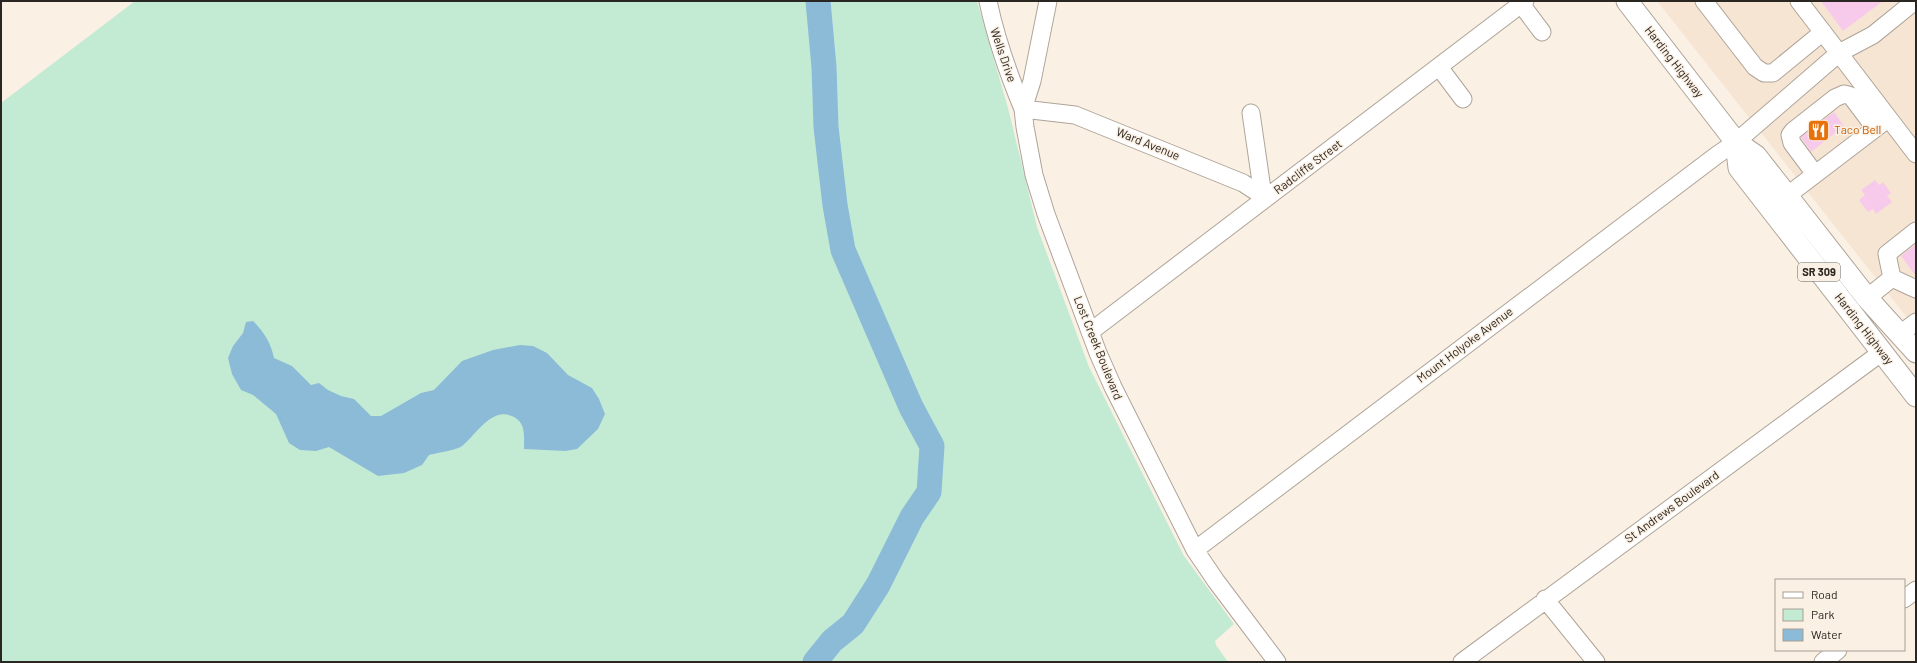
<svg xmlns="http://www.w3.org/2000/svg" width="1917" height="663" viewBox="0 0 1917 663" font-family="Barlow,sans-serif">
<rect width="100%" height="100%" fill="#fbf0e4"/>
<!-- commercial -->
<path fill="#f7e5d4" d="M1657 1H1916V329Z"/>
<!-- green -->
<path fill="#c3ebd4" d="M135 1H977L1008 108 1037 227 1089 367 1184 556 1234 624 1215 641 1216 645 1228 662H1V103Z"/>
<!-- water -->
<path fill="#8cbbd8" d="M253 321C264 332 271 343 274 358L292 366 311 385 319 383 328 390 341 396 354 399 371 416H381L421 393 434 390 462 361 493 350 520 345 533 346 547 353 568 375 592 388 599 399 605 414 598 429 577 449 565 451 524 449C524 437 526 423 514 417 492 405 476 435 462 446 457 450 437 453 429 455L422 465 404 473 378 476 329 447 316 451 300 450 289 443 276 414 253 395 241 390 232 374 228 358 233 346 243 333 246 322Z"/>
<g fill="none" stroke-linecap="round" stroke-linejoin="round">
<!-- river -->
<path stroke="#8cbbd8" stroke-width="25" d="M815 662 832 641 853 624 878 585 912 517 929 492 932 446 911 407 843 250 835 205 826 127 824 67 818 1"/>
</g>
<!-- building -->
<path fill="#f7caeb" d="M1821 1H1883L1843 31Z
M1834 112 1844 126 1811 152 1801 137Z
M1875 180 1879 185 1883 182 1891 193 1887 196 1892 202 1876 214 1873 209 1868 212 1859 200 1865 195 1861 190Z
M1916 244V276L1901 256Z"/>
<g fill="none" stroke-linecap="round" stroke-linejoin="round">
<defs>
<path id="minor" d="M988 1C996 39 1008 73 1023 109L1075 115 1243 183 1266 198
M1048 1 1032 81 1023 109 1025 127 1034 175 1046 214 1098 353 1113 387 1195 550 1216 581 1277 662
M1704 1 1755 67 1764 73H1773L1823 32
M1799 1 1916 154
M1521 4 1542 32
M1439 67 1463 99
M1251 113 1263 196
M1815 174 1792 143 1790 135 1793 131 1835 98 1844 94 1851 96 1875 128
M1788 195 1885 121
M1916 231 1887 254 1892 278 1916 289
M1867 298 1892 278
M1090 332 1525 1
M1900 334 1916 322
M1195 550 1717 155 1736 142 1839 53 1873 35 1915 1
M1545 599 1596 662
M1904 599 1916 590
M1462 662 1882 352
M1823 662 1838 650"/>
<path id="major" d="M1627 1 1736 142 1756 156 1867 298 1916 352
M1736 142 1739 168 1916 396"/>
</defs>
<!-- minor casing -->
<use href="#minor" stroke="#aea498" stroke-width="19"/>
<!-- major casing -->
<use href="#major" stroke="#aea498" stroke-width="23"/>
<!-- minor -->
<use href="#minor" stroke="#fff" stroke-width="17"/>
<!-- major -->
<use href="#major" stroke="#fff" stroke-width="21"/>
</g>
<!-- icons -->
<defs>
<symbol id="restaurant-square" viewBox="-11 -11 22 22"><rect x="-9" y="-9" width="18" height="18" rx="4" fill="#e8710a" stroke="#fbf0e4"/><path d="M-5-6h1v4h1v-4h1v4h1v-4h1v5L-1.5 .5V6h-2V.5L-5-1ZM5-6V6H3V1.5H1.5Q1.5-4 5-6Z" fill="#fff"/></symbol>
</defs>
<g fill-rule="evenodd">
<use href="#restaurant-square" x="1806" y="118" width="25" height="25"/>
</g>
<g text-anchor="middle" stroke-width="3" stroke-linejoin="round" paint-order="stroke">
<!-- shield labels -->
<rect fill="#fbf0e4" stroke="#69635c" stroke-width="1" x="1798" y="263" width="42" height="18" rx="3"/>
<g font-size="11" font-weight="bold" fill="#2a2621">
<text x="1819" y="276">SR 309</text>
</g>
<!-- street labels -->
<g font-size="12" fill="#2a2621" stroke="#fbf0e4">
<text transform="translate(1003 55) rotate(71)" y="4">Wells Drive</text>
<text transform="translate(1674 62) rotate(52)" y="4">Harding Highway</text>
<text transform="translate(1148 144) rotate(22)" y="4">Ward Avenue</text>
<text transform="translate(1308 167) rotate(-37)" y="4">Radcliffe Street</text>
<text transform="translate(1864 329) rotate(52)" y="4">Harding Highway</text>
<text transform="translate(1465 345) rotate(-37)" y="4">Mount Holyoke Avenue</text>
<text transform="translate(1098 348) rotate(68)" y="4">Lost Creek Boulevard</text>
<text transform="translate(1672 507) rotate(-36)" y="4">St Andrews Boulevard</text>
</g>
<!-- food labels -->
<g font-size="12" fill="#c56008" stroke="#fbf0e4" text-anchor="start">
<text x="1834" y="134">Taco Bell</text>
</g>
</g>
<!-- border -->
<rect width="1917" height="663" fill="none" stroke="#2a2621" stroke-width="4"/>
<!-- legend -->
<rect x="1775" y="579" width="130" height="72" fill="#fbf0e4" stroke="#a79f96"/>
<rect x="1783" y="592" width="20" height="6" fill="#ffffff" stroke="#a79f96"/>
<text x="1811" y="599" font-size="12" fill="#2a2621">Road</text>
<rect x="1783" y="609" width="20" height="12" fill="#c3ebd4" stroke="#a79f96"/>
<text x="1811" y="619" font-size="12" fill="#2a2621">Park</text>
<rect x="1783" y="629" width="20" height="12" fill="#8cbbd8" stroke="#a79f96"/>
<text x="1811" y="639" font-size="12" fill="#2a2621">Water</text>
</svg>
